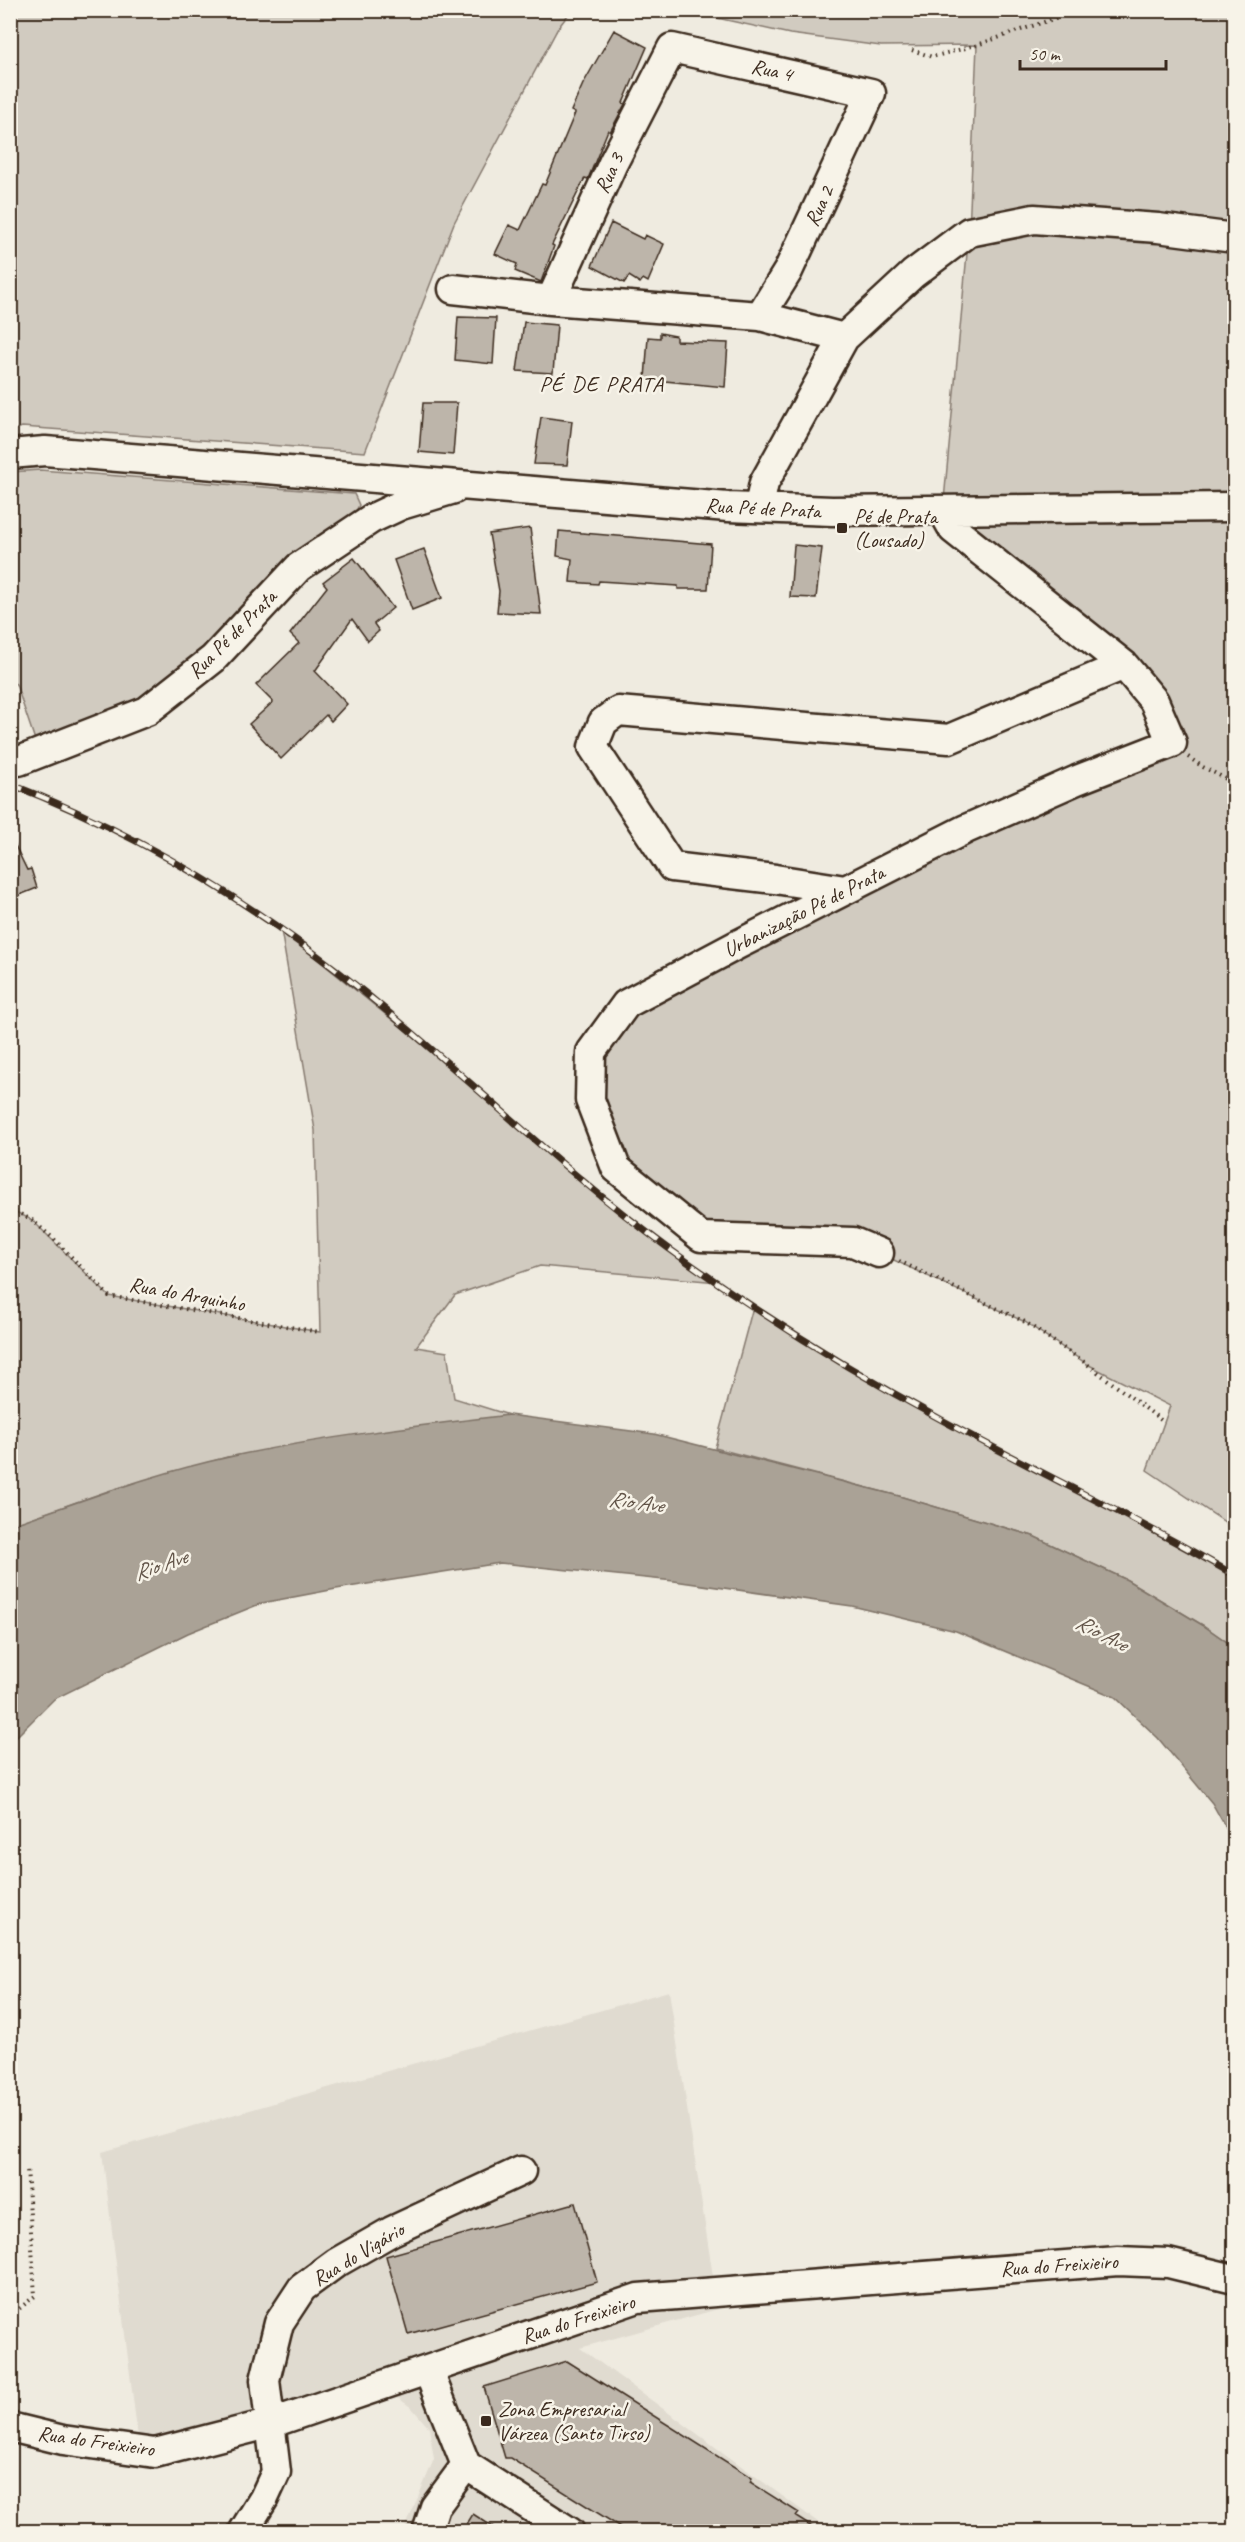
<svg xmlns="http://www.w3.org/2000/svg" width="1245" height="2542" viewBox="0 0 1245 2542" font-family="Caveat,sans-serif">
<rect width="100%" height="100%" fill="#efebe0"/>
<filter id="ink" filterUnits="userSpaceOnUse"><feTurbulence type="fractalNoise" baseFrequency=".0167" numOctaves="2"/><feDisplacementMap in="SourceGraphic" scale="12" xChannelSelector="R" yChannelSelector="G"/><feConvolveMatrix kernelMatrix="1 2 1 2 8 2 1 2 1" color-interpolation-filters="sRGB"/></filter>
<g filter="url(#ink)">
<!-- built -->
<path fill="#e0dbd0" d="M669 1991 718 2309 580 2348 830 2531H404L434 2459 429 2428 412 2408 373 2380 196 2433 138 2438 102 2152Z"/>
<!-- green -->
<path fill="#d1cbc0" stroke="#867a6f" stroke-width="1.5" d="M11 10 571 11 558 28 454 223 365 452 22 427 11 431Z
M685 11H1234V507L943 511 969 232 977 45 881 46 790 34Z
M40 470 354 494 359 505 350 524 298 549 213 659 130 709 36 743 16 684 11 682V472Z
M1234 515V1528L1147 1470 1170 1406 1087 1364 1025 1322 879 1253 732 1240 616 1168 591 1052 626 1004 1172 743 1154 701 988 557 973 521Z
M281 930 441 1059 588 1188 718 1282 540 1266 455 1295 416 1347 447 1352 454 1398 509 1415 227 1457 108 1491 11 1525 10 1209 32 1220 109 1296 320 1332 315 1130Z
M753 1307 890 1392 1154 1530 1234 1575V1647L1204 1626 1127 1580 1033 1536 899 1496 715 1448Z"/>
<!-- water -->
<path fill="#aaa296" stroke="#7e7266" stroke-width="1.5" d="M509 1415 654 1434 899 1496 1033 1536 1127 1580 1204 1626 1234 1647V1842L1212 1803 1158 1738 1115 1697 956 1631 852 1606 674 1581 500 1563 336 1589 262 1603 188 1633 54 1699 11 1742V1525C82 1501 154 1473 229 1457 321 1437 415 1426 509 1415Z"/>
<!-- building -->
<path fill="#bdb5aa" stroke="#3b2a1e" stroke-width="1.5" d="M614 30 647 47 623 103 625 104 610 132 608 130 588 179 585 178 552 245 554 246 541 282 515 271 517 264 495 254 509 225 520 230 542 184 545 185 575 113 571 111 583 84Z
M611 223 643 239 645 235 664 244 648 282 643 279 640 283 629 276 624 283 592 266Z
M458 317 496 318 493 364 455 360Z
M524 322 557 325 553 373 517 371Z
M660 333 676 336V341L728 343 725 387 645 379 648 337 660 338Z
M423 403H457L453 455 419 452Z
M541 417 572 421 567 465 534 464Z
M530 528 541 614 497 612 499 591 489 534Z
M559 531 711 544 708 589H678V586L599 581 598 584 570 582 572 559 557 556Z
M794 545 822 548 816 598 790 597Z
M424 549 442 598 412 610 394 560Z
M354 558 393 608 374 624 379 631 368 641 352 619 315 671 347 704 331 721 326 715 281 759 249 724 273 702 256 685 299 643 290 634 327 587 323 582Z
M10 835 27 870 31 869 37 888 10 899Z
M575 2203 597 2282 408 2334 386 2256Z
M567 2361 752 2478 750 2482 799 2513 796 2517 820 2532H628L510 2458H505L484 2387Z
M473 2514 501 2532H462Z"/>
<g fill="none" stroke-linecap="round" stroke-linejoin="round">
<defs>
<path id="minor" d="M453 289 551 300 760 316 844 338
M551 300 613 163 672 48 871 93 788 271 760 316
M10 454 45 451 728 507 832 511 1234 507
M759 507 764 483 844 338 913 274 969 232 1034 219 1158 228 1234 238
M19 761 147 711 213 659 299 567 371 519 401 505 454 489
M845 890 775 879 672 867 593 747 603 722 618 711 949 739 1124 665
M879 1253 853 1242 701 1237 616 1168 590 1100 591 1052 626 1004 737 945 966 829 1077 780 1172 743 1154 701 1124 665 953 529 943 511
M428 2370 466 2465 570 2532
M10 2427 63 2440 155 2453 272 2423 638 2298 1118 2261 1168 2263 1234 2279
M243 2532 264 2498 276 2472 265 2380 279 2323 302 2288 336 2263 392 2231 521 2171
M427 2532 435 2507 466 2465"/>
</defs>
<!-- minor casing -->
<use href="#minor" stroke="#3b2a1e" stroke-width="33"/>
<!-- path -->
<path stroke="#3b2a1e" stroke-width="4" stroke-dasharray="1.5 4.5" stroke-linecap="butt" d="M912 50 932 57 977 45 1079 10
M1188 757 1203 767 1234 783
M10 1209 32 1220 55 1240 109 1296 320 1332
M899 1261 1025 1322 1087 1364 1161 1420
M10 2316 35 2296 27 2167"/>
<!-- minor -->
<use href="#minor" stroke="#f7f3e8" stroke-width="28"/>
<defs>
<path id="rail" d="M10 784C140 834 257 905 364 992 467 1076 560 1169 668 1248 755 1311 847 1369 942 1420 1039 1473 1139 1519 1234 1575"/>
</defs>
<!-- rail casing -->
<use href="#rail" stroke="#3b2a1e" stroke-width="7"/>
<!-- rail -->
<use href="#rail" stroke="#f7f3e8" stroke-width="4.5" stroke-dasharray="14" stroke-linecap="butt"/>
</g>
</g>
<!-- markers -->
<g fill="#3b2a1e" stroke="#f7f3e8" stroke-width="2">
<rect x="836" y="522" width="12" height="12" rx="3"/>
<rect x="480" y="2415" width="12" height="12" rx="3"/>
</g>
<g text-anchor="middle" stroke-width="5" stroke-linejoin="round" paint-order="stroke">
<!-- street labels -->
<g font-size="21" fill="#3b2a1e" stroke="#f7f3e8">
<text transform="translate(772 70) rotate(13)" y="7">Rua 4</text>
<text transform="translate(609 173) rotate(-65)" y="7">Rua 3</text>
<text transform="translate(819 206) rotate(-65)" y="7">Rua 2</text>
<text transform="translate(763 508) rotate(3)" y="7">Rua Pé de Prata</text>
<text transform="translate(232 634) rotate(-45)" y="7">Rua Pé de Prata</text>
<text transform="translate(804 911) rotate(-27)" y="7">Urbanização Pé de Prata</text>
<text transform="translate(187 1294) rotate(10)" y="7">Rua do Arquinho</text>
<text transform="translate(358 2254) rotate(-31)" y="7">Rua do Vigário</text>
<text transform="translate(1059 2265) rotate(-4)" y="7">Rua do Freixieiro</text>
<text transform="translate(578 2319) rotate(-18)" y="7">Rua do Freixieiro</text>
<text transform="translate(96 2441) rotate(8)" y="7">Rua do Freixieiro</text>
</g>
<!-- poi labels -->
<g font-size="21" fill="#3b2a1e" stroke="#f7f3e8" text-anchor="start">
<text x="854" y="523">Pé de Prata<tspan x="854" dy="24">(Lousado)</tspan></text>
<text x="498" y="2416">Zona Empresarial<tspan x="498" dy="24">Várzea (Santo Tirso)</tspan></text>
</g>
<!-- neighbourhood labels -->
<g font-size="22" letter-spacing="1.5" fill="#3b2a1e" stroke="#f7f3e8">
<text x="602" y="391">PÉ DE PRATA</text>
</g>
<!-- water labels -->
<g font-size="22" font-style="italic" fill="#625448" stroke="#f7f3e8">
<text transform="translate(636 1501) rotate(7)" y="8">Rio Ave</text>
<text transform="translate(160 1564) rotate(-19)" y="8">Rio Ave</text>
<text transform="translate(1102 1632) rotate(27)" y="8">Rio Ave</text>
</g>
</g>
<!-- margin -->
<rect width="1245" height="2542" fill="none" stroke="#f7f3e8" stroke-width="36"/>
<rect x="18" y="18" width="1209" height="2506" fill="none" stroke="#3b2a1e" stroke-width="2" filter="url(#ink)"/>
<!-- scale -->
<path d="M1020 60v9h146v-9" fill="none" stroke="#3b2a1e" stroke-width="3"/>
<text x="1029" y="60" font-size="18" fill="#3b2a1e" stroke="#f7f3e8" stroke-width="4.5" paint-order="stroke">50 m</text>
</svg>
